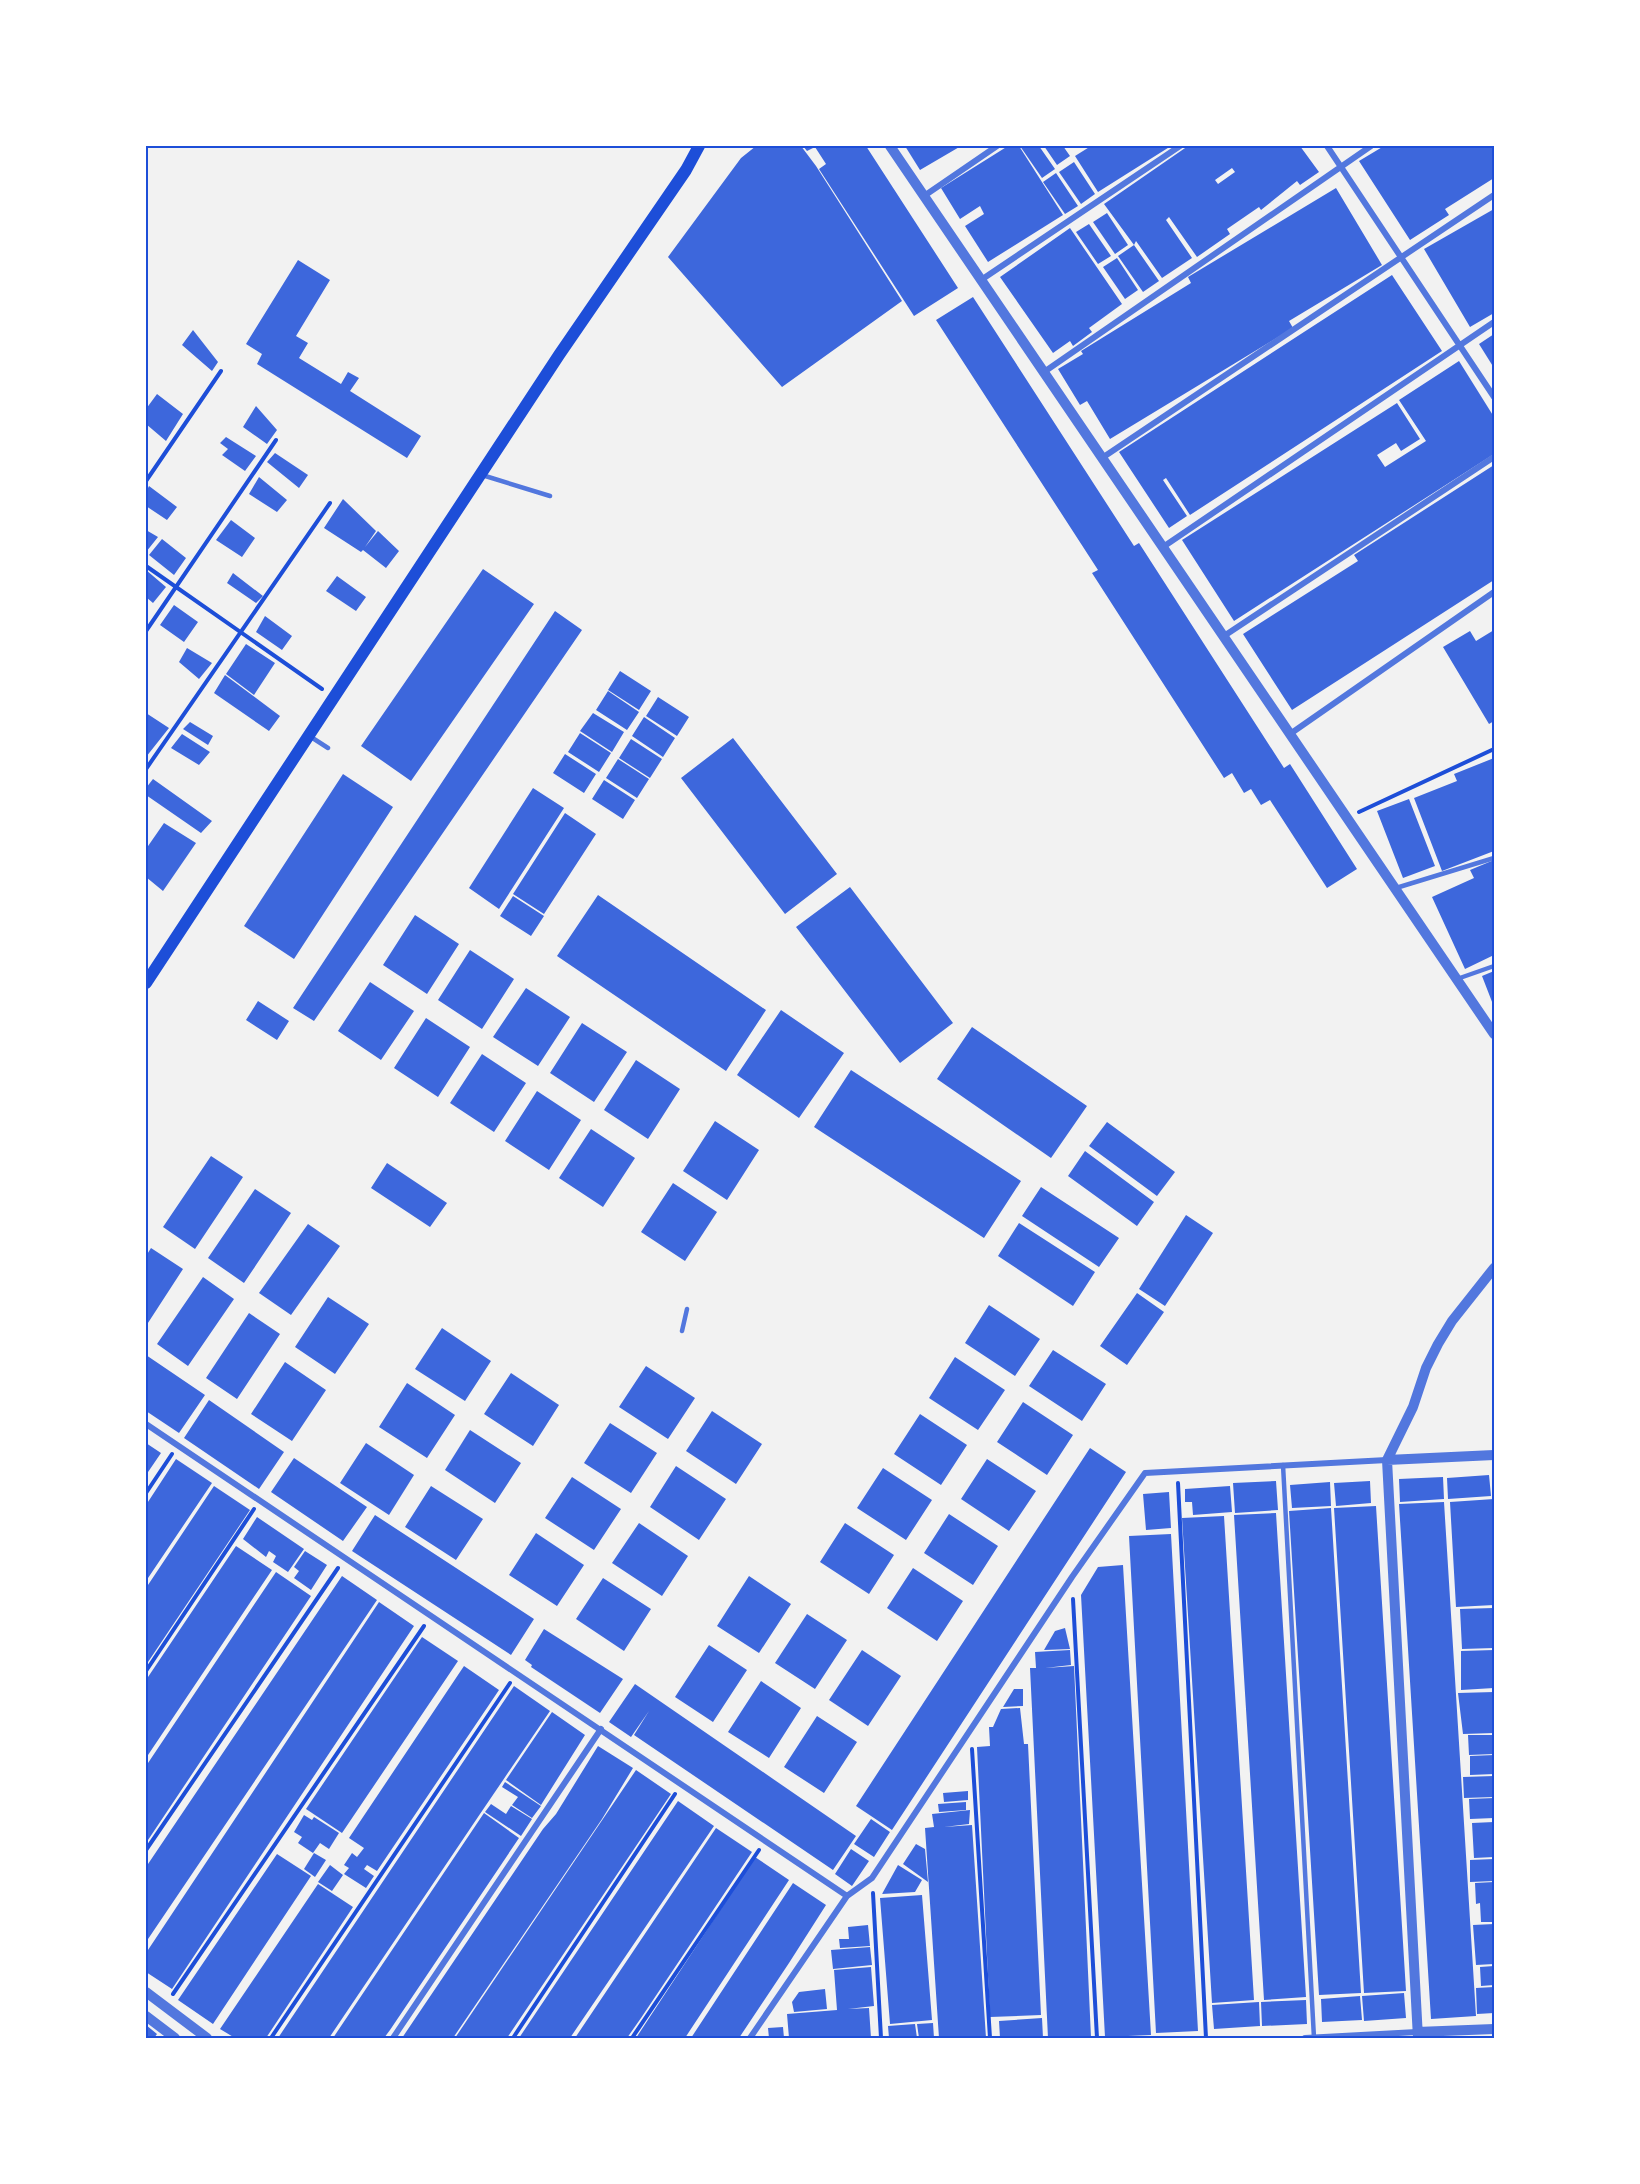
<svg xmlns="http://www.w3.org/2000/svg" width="1640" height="2184" viewBox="0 0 1640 2184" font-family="'DM Sans',sans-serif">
<rect width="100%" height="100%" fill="#f2f2f2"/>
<!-- building -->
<path fill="#3d67dc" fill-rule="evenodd" d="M756 146H801L816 166 902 301 782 387 668 257 741 158Z
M803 146H866L958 288 914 316 819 169 826 164 815 147 807 151Z
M905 146H961L920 170Z
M1008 146H1019L1063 215 988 262 965 226 984 214 980 206 960 219 941 188Z
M1020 146H1039L1055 169 1042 178Z
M1044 146H1063L1070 156 1057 165Z
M1091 146H1171L1098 192 1075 156Z
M1188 146H1300L1319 172 1300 185 1297 181 1261 210 1259 207 1227 229 1230 234 1197 257 1169 217 1166 220 1192 258 1162 278 1136 241 1134 245 1159 281 1143 292 1118 256 1134 245 1104 204ZM1232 168 1235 172 1218 184 1215 180Z
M1384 146H1494V178L1445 209 1449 215 1410 240 1359 161Z
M1074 162 1095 194 1081 204 1059 172Z
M1056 173 1078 206 1065 214 1043 182Z
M1336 188 1382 265 1289 321 1293 328 1110 439 1087 401 1080 405 1058 369 1083 354 1081 351 1191 283 1188 277Z
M1494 209V313L1470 327 1424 249Z
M1107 213 1128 245 1115 254 1093 222Z
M1089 224 1111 256 1098 264 1076 232Z
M1070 228 1122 304 1089 328 1092 332 1073 346 1070 341 1053 353 1000 277Z
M1117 258 1138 290 1125 299 1103 267Z
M298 260 330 280 296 336 308 343 299 358 341 384 348 372 359 378 350 391 421 436 407 458 257 364 262 354 246 344Z
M1392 275 1442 351 1190 515 1166 478 1163 480 1187 516 1169 528 1119 452Z
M973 297 1134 546 1139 543 1284 768 1290 764 1357 869 1327 888 1270 800 1261 805 1251 789 1244 793 1232 773 1224 778 1092 573 1098 570 936 320Z
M193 330 218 362 212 371 182 345Z
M1494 334V368L1479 344Z
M1459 361 1494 417V454L1234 621 1182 540 1397 403 1420 439 1401 451 1396 443 1377 455 1385 467 1426 441 1399 400Z
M157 394 183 414 166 441 146 424V409Z
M256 406 277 430 267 444 243 427Z
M226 437 256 456 245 471 222 455 228 449 220 443Z
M275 453 308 475 299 488 267 462Z
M1494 465V580L1292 710 1243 634 1358 561 1354 555Z
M259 477 287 500 277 512 249 494Z
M149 486 177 507 167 520 146 506V492Z
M343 499 376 531 365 547 378 531 399 551 386 568 363 550 361 552 324 528Z
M231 520 255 538 242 557 216 540Z
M146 530 158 537 146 552Z
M162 539 186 558 174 575 149 555Z
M483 569 534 604 411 781 361 746Z
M146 570 166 587 153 603 146 597Z
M233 573 263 596 256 603 227 583Z
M337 576 366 597 356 611 326 591Z
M174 605 198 622 184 642 160 625Z
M555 611 582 630 314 1021 293 1008Z
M265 616 292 636 282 650 256 632Z
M1494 630V721L1489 724 1443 647 1470 631 1476 641Z
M246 644 275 663 254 695 226 674Z
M187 648 212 663 199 679 179 662Z
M620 671 651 691 639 710 608 690Z
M225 675 280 716 269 731 214 693Z
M608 691 639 712 627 730 596 710Z
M658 697 689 717 677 736 646 716Z
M146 713 169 728 146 757Z
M593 713 624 732 612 752 580 731Z
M644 717 675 738 663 757 632 736Z
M190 722 213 736 208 745 183 729Z
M580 733 611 753 599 772 568 752Z
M182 734 210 752 199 765 171 748Z
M733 738 837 874 785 914 681 778Z
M631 739 662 759 650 778 619 758Z
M565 754 596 774 584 793 553 773Z
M1494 758V851L1442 871 1414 798 1457 781 1454 774Z
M618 759 649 779 637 798 606 778Z
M343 774 393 807 294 959 244 926Z
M153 779 212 821 201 833 146 795V788Z
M604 780 635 800 623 819 592 799Z
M533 788 564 808 499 909 469 888Z
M1409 799 1435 866 1403 878 1377 811Z
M565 813 596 834 544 914 513 894Z
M164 823 196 843 163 891 146 877V849Z
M1494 860V955L1465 969 1432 897 1474 878 1470 870Z
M850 887 953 1023 900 1063 796 927Z
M598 895 766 1010 726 1071 557 956Z
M513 896 544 916 531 936 500 916Z
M415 915 459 944 427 994 383 965Z
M470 950 514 979 482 1029 438 1000Z
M1494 971V1007L1482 976Z
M370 982 414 1011 381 1060 338 1031Z
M526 988 570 1017 538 1066 493 1037Z
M258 1001 289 1021 277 1040 246 1020Z
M781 1010 844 1053 799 1118 737 1075Z
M426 1018 470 1047 438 1097 394 1068Z
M582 1023 627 1052 594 1102 550 1073Z
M972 1027 1087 1106 1051 1158 937 1079Z
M482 1054 526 1083 494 1132 450 1103Z
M636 1060 680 1089 648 1139 604 1110Z
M851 1070 1021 1181 984 1238 814 1127Z
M537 1091 581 1120 549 1170 505 1141Z
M715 1121 759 1150 727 1200 683 1171Z
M1107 1122 1175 1172 1157 1196 1089 1146Z
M591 1129 635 1158 603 1207 559 1178Z
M1085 1151 1154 1202 1137 1226 1068 1176Z
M211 1156 243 1177 195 1249 163 1227Z
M387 1163 447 1203 430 1227 371 1188Z
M673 1183 717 1212 685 1261 641 1232Z
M1041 1187 1119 1238 1099 1267 1022 1216Z
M255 1189 291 1213 244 1283 208 1258Z
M1186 1215 1213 1233 1165 1306 1139 1289Z
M1019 1223 1095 1272 1073 1306 998 1256Z
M308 1224 340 1246 291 1315 259 1293Z
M151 1248 183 1269 146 1326V1256Z
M203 1277 234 1299 188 1366 157 1344Z
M1137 1293 1164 1312 1127 1365 1100 1346Z
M328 1297 369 1324 335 1374 295 1347Z
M989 1305 1040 1339 1015 1376 965 1343Z
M249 1313 280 1334 237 1399 206 1378Z
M442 1328 491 1361 465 1401 415 1369Z
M1053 1350 1106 1384 1082 1421 1029 1386Z
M146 1355 205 1395 179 1433 146 1411Z
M955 1357 1005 1390 978 1430 929 1398Z
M285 1362 326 1390 292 1441 251 1414Z
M646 1366 695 1398 668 1439 619 1407Z
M511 1373 559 1405 533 1446 484 1414Z
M407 1383 455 1415 427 1458 379 1427Z
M209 1400 284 1452 259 1489 184 1438Z
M1023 1402 1073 1435 1047 1475 997 1442Z
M712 1411 762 1444 736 1484 686 1451Z
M920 1414 967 1445 941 1485 894 1454Z
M610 1423 657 1453 631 1493 584 1463Z
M470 1430 521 1463 495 1503 445 1470Z
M146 1443 161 1453 146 1475Z
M366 1443 414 1475 389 1515 340 1483Z
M1090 1448 1126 1472 892 1830 856 1806Z
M294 1458 367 1507 343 1541 271 1492Z
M176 1459 212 1483 146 1581V1505Z
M987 1459 1036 1491 1009 1531 961 1499Z
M676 1466 726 1499 699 1540 650 1507Z
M883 1468 932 1500 906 1540 857 1508Z
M1489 1475 1491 1496 1448 1499 1447 1478Z
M572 1477 621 1509 594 1550 545 1518Z
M1443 1477 1444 1499 1400 1502 1399 1479Z
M1276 1481 1278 1510 1235 1513 1233 1483Z
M1370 1481 1371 1503 1336 1506 1334 1483Z
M1330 1482 1331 1506 1292 1508 1290 1485Z
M214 1486 250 1510 146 1665V1588Z
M431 1486 483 1519 456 1560 405 1527Z
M1230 1486 1232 1512 1193 1515 1192 1502H1185V1489Z
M1169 1492 1171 1528 1146 1530 1143 1494Z
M1494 1499V1605L1456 1607 1450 1502Z
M1444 1502 1476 2016 1431 2019 1399 1504Z
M1376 1506 1406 1991 1364 1993 1334 1508Z
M1331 1508 1361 1993 1319 1995 1289 1511Z
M1276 1513 1306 1997 1264 2000 1234 1515Z
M949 1514 998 1546 973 1585 924 1553Z
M375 1515 534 1619 511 1655 352 1551Z
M1224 1516 1254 2000 1212 2003 1182 1518Z
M257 1517 304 1549 288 1572 273 1562 276 1556 269 1551 266 1557 243 1539Z
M639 1523 688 1556 662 1596 612 1563Z
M845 1523 894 1555 869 1594 820 1562Z
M536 1533 584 1565 557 1606 509 1575Z
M1171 1534 1198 2031 1156 2033 1129 1536Z
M236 1546 272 1570 146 1758V1680Z
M305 1551 327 1565 311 1590 294 1578 299 1571 294 1567Z
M1123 1565 1151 2035 1105 2037 1081 1595 1098 1567Z
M913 1568 963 1601 937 1641 887 1608Z
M276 1572 311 1596 146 1843V1766Z
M342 1576 377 1600 146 1942V1867Z
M749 1576 791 1604 759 1653 717 1626Z
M603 1578 651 1609 624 1651 576 1619Z
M379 1602 414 1626 172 1989 146 1972V1953Z
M1493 1608 1494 1648 1462 1649 1460 1609Z
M807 1614 847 1640 815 1689 775 1663Z
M1065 1628 1070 1649 1044 1650 1055 1631Z
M544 1629 623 1679 600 1713 531 1667 532 1665 525 1660Z
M422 1637 458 1661 342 1833 306 1809Z
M709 1645 747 1670 713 1722 675 1697Z
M862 1650 901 1676 868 1726 829 1700Z
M1070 1650 1071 1665 1045 1668 1074 1666 1091 2037 1048 2038 1030 1668H1036L1035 1652Z
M1494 1650V1688L1461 1690V1651Z
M464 1666 499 1690 377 1871 367 1865 364 1869 374 1876 366 1888 344 1874 349 1868 344 1865 352 1853 357 1857 364 1848 349 1838Z
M761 1681 801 1708 769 1758 728 1732Z
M635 1684 856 1836 833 1870 634 1735 649 1711 631 1737 609 1722Z
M514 1686 550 1711 480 1814 329 2038H278Z
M1014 1689H1023V1706L1003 1707Z
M1494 1692V1733L1463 1734 1458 1693Z
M1020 1708 1024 1744H1028L1041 2015 990 2017 977 1747 990 1746 989 1727H993L1001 1709Z
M552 1712 585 1735 541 1805 506 1780Z
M817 1716 857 1742 824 1793 784 1767Z
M1468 1735H1494V1754L1469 1755Z
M598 1746 633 1768 602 1819 453 2038H402L543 1829 556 1814Z
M1494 1755V1774L1470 1775V1756Z
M636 1770 671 1794 509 2035 507 2038H455Z
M1494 1776V1797L1464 1798 1463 1777Z
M505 1782 541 1806 532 1818 512 1805 518 1797 502 1787Z
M968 1791V1800L944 1802 943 1793Z
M1494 1798V1818L1470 1819 1469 1799Z
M678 1801 714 1826 570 2038H519Z
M966 1802V1810L939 1812 938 1804Z
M491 1804 506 1814 511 1806 532 1819 521 1836 485 1812Z
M970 1810 969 1824 944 1827 972 1825 986 2038H939L925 1828 934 1827 932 1814Z
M484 1813 519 1838 390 2030 384 2038H333Z
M304 1815 312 1820 314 1817 339 1833 329 1849 320 1843 313 1853 298 1843 302 1837 294 1832Z
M871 1819 890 1832 874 1857 854 1844Z
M1494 1822V1857L1474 1858 1472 1823Z
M716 1828 752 1852 641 2018 627 2038H575Z
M916 1844 925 1849 928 1882 903 1864Z
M851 1849 869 1861 852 1886 835 1874Z
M314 1853 326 1860 315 1877 304 1869Z
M277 1854 311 1876 213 2024 178 2000Z
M755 1857 789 1880 685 2038H636Z
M1494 1859V1881L1470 1882V1860Z
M330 1865 343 1875 332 1891 318 1882Z
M898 1865 922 1880 915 1892 882 1894Z
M1494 1882V1922H1481L1480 1903 1476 1904 1475 1883Z
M793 1883 826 1905 789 1963 739 2038H691Z
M318 1884 353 1907 266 2038H235L220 2029Z
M922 1895 932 2020 890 2024 880 1898Z
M1494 1924V1964L1476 1965 1473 1925Z
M868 1925 870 1946 840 1948 839 1939H849L848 1927Z
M870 1947 872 1965 833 1969 831 1950Z
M1494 1966V1985L1481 1986 1480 1967Z
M871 1967 874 2006 848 2009 869 2008 871 2038H789L787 2014 837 2010 834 1970Z
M1494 1987V2013L1477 2014 1476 1988Z
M825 1989 827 2009 794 2012 792 2002 799 1992Z
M1404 1993 1406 2018 1364 2021 1362 1996Z
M1360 1996 1362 2020 1322 2022 1321 1999Z
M1306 2000 1307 2024 1262 2026 1261 2002Z
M1259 2002 1260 2026 1214 2029 1212 2005Z
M1042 2018 1043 2038H1000L999 2021Z
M933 2023 934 2038H919L917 2024Z
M915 2024 917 2038H889L888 2026Z
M146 2025 157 2034 154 2038H146Z
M783 2027 784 2038H769L768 2028Z"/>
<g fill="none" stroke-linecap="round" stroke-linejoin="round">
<!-- path -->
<path stroke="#1d4ed8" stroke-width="4" d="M146 481 221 371
M146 566 322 689
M146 631 276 440
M146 769 330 503
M1359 812 1494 749
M1178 1483 1206 2038
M146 1493 172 1454
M1073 1599 1097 2038
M146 1671 254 1509
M972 1749 990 2038
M146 1850 338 1568
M873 1893 881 2038
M173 1994 424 1626
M271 2038 510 1683
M513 2038 675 1794
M632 2038 759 1850"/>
<!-- service -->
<path stroke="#5277de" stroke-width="4.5" d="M482 475 550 496
M311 737 328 748
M1396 888 1494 858
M1457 979 1494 966
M682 1331 687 1309
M1283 1465 1314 2038"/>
<!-- minor -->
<path stroke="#5277de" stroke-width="6" d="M1327 146 1494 397
M924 196 997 146
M981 280 1180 146
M1044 372 1371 146
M1102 458 1494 195
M1163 547 1494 322
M1224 636 1494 457
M1290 734 1494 592
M146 1424 847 1896
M393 2038 601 1729
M750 2038 847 1896 872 1878 1072 1577 1145 1473 1387 1460
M1305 2038 1417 2032"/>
<!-- tertiary -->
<path stroke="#5277de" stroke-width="10" d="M890 146 1494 1034
M1387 1460 1418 2038
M1387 1460 1413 1407 1426 1368 1438 1344 1452 1321 1494 1268
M1387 1460 1494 1455
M146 1992 207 2038
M146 2016 175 2038
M1417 2032 1494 2029"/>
<!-- secondary -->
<path stroke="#1d4ed8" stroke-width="12" d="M146 983 559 355 686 170 699 146"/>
</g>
<!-- border -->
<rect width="1640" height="2184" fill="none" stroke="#ffffff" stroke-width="294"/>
<rect x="147" y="147" width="1346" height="1890" fill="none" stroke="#1d4ed8" stroke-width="2"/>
</svg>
